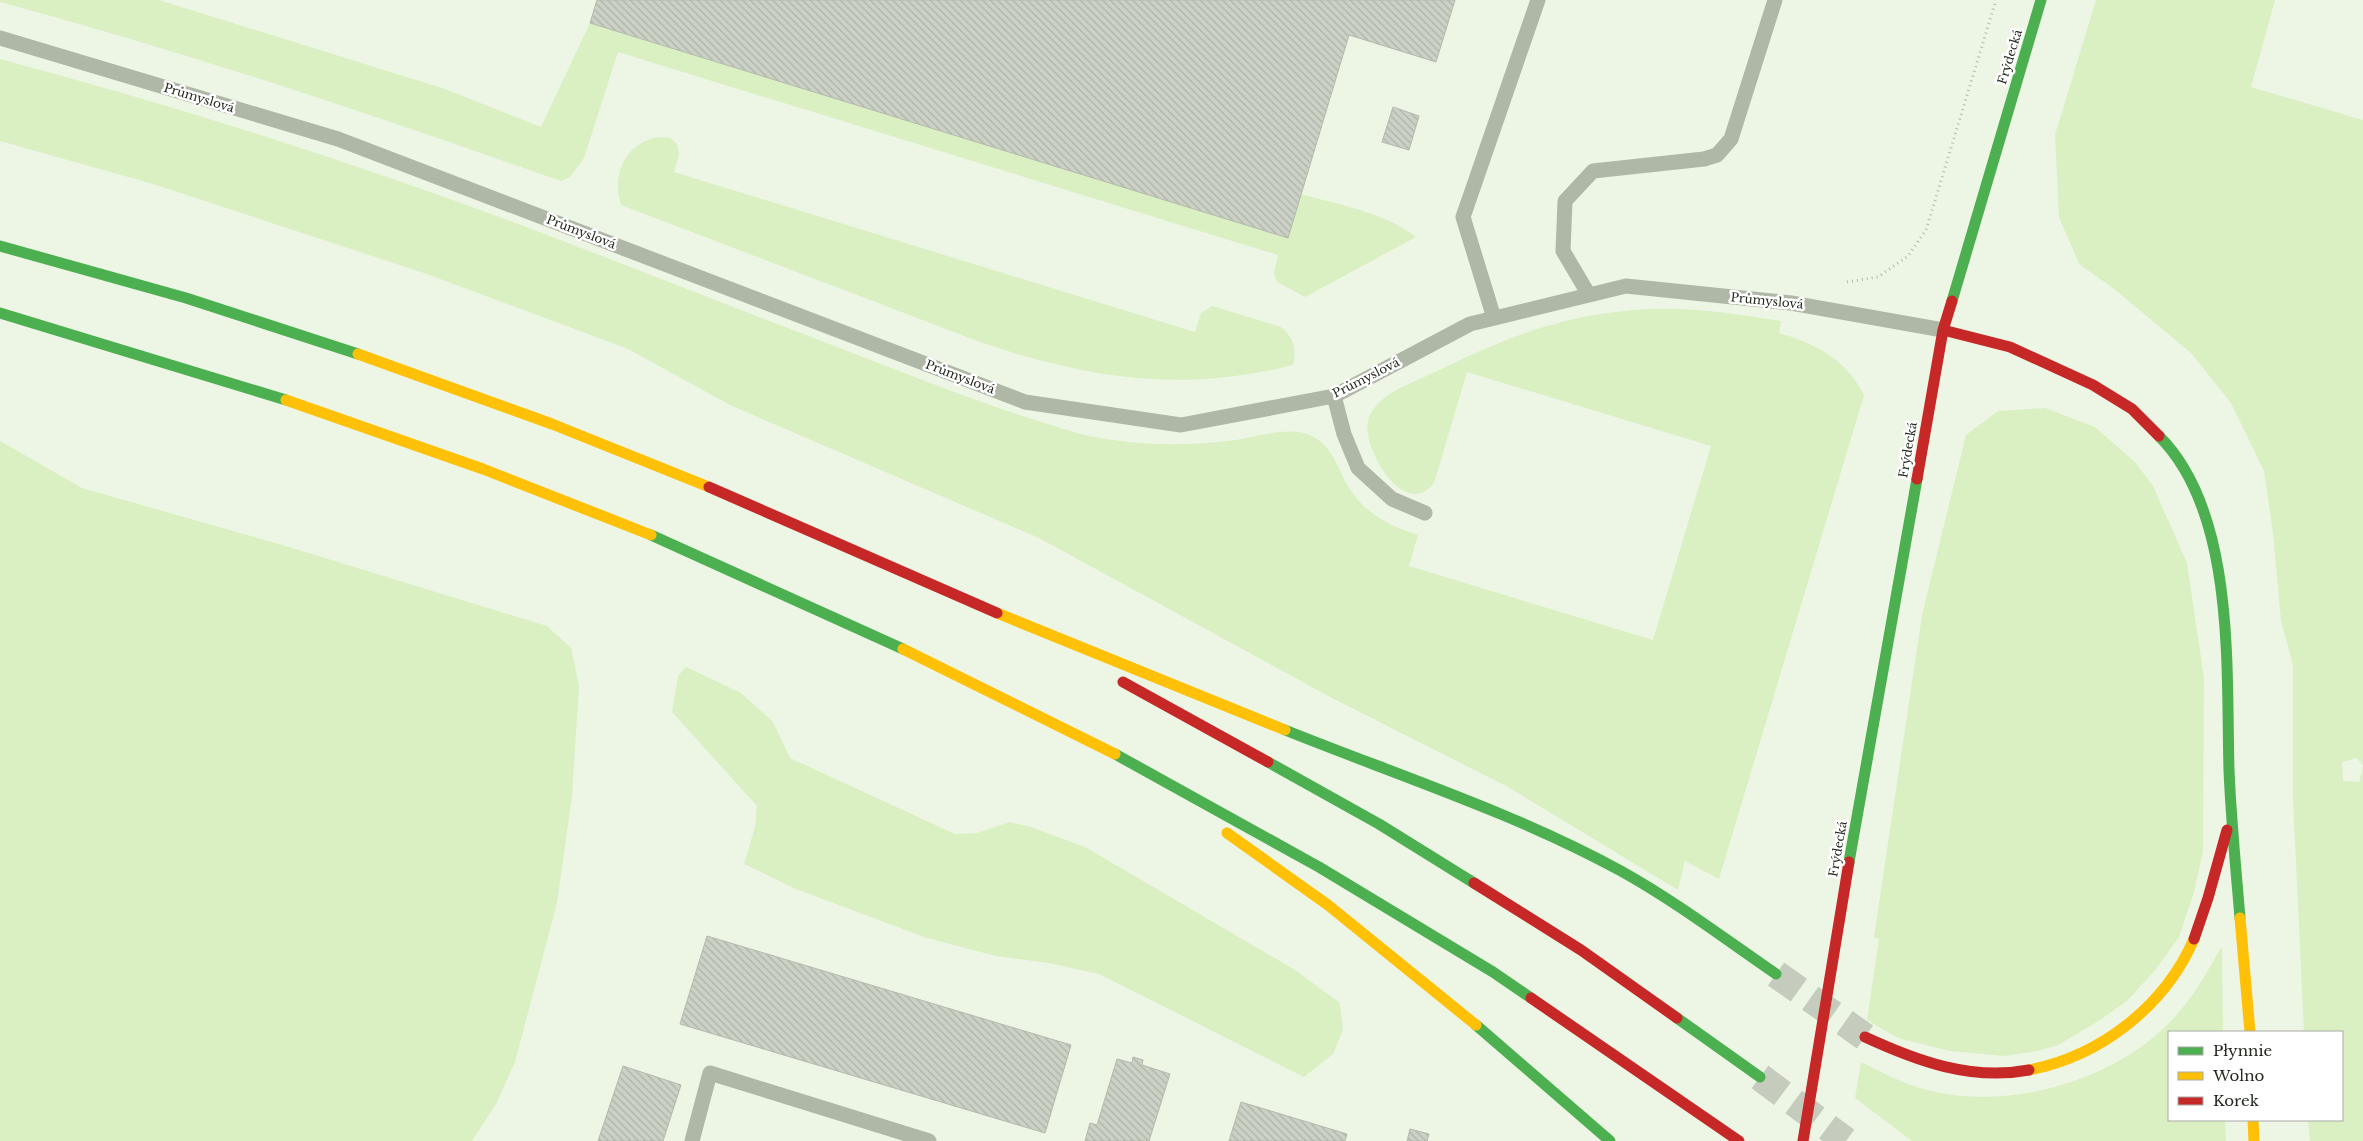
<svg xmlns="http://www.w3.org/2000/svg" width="2363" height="1141" viewBox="0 0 2363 1141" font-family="'Libre Baskerville',serif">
<defs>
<pattern id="building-back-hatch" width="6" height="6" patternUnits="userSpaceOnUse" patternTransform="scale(1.25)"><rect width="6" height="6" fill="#cbd1c5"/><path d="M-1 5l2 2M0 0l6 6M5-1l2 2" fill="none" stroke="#aeb3a9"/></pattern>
</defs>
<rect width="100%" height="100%" fill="#edf5e5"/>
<!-- grass -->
<path fill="#daf0c3" d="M0 0H159L445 89 541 127 590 23 1287 238 1301 194C1339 205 1384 212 1416 237L1305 297 1277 282 1274 273 1278 255 618 52 584 158 570 177 561 181C376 116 190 53 0 2Z
M2096 0H2275L2251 87 2363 120V766L2357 758 2342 762 2343 781 2359 782 2363 767V1141H2310L2308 1120H2342V1032H2304L2293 799V665L2281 621 2273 533 2264 471 2231 403 2191 353 2113 288 2079 264 2059 217 2055 135Z
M0 59C180 107 360 164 534 230 640 270 745 312 850 352 922 380 993 408 1067 430 1114 445 1177 447 1227 441 1251 439 1287 425 1310 435 1336 447 1338 474 1354 495 1371 517 1393 527 1418 535L1409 566 1653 640 1711 446 1467 372 1434 483C1414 509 1389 483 1378 462 1370 447 1362 426 1372 411 1386 391 1412 383 1433 373 1509 336 1563 314 1649 309 1692 307 1739 314 1781 321L1779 333C1816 344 1846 359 1864 395L1719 879 1685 861 1678 890 1508 787 1332 698 1039 538 732 406 628 349 424 273 153 184 0 141Z
M658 137 670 138 677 144 679 155 674 172 1195 332 1201 313 1212 306 1281 327C1294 338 1297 349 1293 365 1179 393 1089 379 980 342L621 205C611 174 626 143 658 137Z
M2045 408 2095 427 2135 462 2153 486 2187 563 2204 679 2203 852 2194 892 2179 937 2156 969 2127 1001 2100 1020 2058 1045 2038 1051 2004 1056 1950 1051 1898 1038 1867 1020 1879 939 1874 937 1922 615 1966 435 1998 411Z
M0 441 82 488 279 544 547 626 571 648 579 686 572 796 557 903 515 1062 496 1104 472 1141H0Z
M686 667 741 693 773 722 790 758 955 834 977 833 1010 822 1031 827 1085 847 1295 970 1340 1003 1343 1030 1333 1054 1304 1077 1099 974 1049 963 996 956 927 938 796 889 744 864 755 827 757 806 672 712 678 676Z
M2222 946 2223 1032H2169V1120H2225L2226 1141H1912L1855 1098 1861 1062C1881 1072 1902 1083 1924 1089 2007 1113 2122 1080 2178 1013 2196 993 2208 970 2222 946Z"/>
<!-- building -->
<path fill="url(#building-back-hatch)" stroke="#b3baad" d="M597 0H1455L1436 62 1349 35 1288 238 590 23Z
M1393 107 1419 116 1409 150 1382 142Z
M707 936 1071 1045 1045 1133 680 1024Z
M1133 1057 1143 1060 1142 1065 1170 1074 1149 1141H1085L1090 1123 1097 1125 1117 1059 1132 1063Z
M623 1066 681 1085 663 1141H598Z
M1241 1102 1347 1134 1345 1141H1229Z
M1410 1129 1429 1134 1427 1141H1407Z"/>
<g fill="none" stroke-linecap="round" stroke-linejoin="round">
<!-- highway-tunnel -->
<path stroke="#c5ccbd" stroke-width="28" stroke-dasharray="28 14" stroke-linecap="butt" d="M1776 974 1865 1037
M1760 1077 1846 1141"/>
<!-- path -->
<path stroke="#b3baab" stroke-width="3" stroke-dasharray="1 4" stroke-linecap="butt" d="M1847 282 1878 277 1908 256 1926 230 1996 0"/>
<!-- lane -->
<path stroke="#afb7a6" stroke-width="15" d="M0 38 338 139 1025 402 1181 425 1334 396 1470 324 1626 286 1791 303 1943 330
M1589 295 1563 251 1565 201 1593 171 1704 159 1717 155 1731 139 1775 0
M1494 318 1463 217 1538 0
M1334 396 1344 434 1358 468 1392 499 1425 513
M692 1141 710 1073 929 1141"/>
<!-- fast -->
<path stroke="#4caf50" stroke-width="11" d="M0 246 186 298 358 354
M1952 301 2041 0
M0 313 286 400
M2159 436C2236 513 2226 669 2229 770 2231 820 2236 869 2240 918
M651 535 903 649
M1285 730C1397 775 1515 813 1621 871 1675 901 1725 939 1776 974
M1115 754 1319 867 1493 972 1531 998
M1268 762 1379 824 1474 883
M1849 862 1917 479
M1677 1018 1760 1077
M1476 1025 1610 1141"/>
<!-- slow -->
<path stroke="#ffc107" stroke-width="11" d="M358 354 552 424 709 487
M286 400 483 469 651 535
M997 613 1285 730
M903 649 1115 754
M1227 833 1328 905 1476 1025
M2240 918 2250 1032
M2029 1070C2101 1056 2165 1006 2194 939
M2253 1120 2254 1141"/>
<!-- jam -->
<path stroke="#c62828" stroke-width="11" d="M1943 330 2010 347 2093 385 2132 409 2159 436
M1917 479 1943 330 1952 301
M709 487 997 613
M1123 682 1268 762
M1474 883 1581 950 1677 1018
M2194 939 2208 898 2227 830
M1531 998 1739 1141
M1865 1037C1917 1061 1971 1081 2029 1070
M1803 1141 1849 862"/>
</g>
<g text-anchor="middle" stroke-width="5" stroke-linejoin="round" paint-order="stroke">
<!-- street labels -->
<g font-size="12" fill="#24291e" stroke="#fff">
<text transform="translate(2010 57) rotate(-73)" y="4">Frýdecká</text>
<text transform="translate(199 98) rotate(17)" y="4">Průmyslová</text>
<text transform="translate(581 232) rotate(21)" y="4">Průmyslová</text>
<text transform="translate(1767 301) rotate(6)" y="4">Průmyslová</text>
<text transform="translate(960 377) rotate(21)" y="4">Průmyslová</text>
<text transform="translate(1366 378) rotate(-27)" y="4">Průmyslová</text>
<text transform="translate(1908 450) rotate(-80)" y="4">Frýdecká</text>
<text transform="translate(1838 849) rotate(-80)" y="4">Frýdecká</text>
</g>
</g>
<!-- legend -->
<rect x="2168" y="1031" width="175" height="90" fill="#ffffff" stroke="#a7a9a5"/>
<rect x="2178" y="1047" width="25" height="8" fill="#4caf50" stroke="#a7a9a5"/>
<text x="2213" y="1056" font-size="15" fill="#24291e">Płynnie</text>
<rect x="2178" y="1072" width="25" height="8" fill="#ffc107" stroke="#a7a9a5"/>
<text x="2213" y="1081" font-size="15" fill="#24291e">Wolno</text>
<rect x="2178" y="1097" width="25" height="8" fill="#c62828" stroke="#a7a9a5"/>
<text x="2213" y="1106" font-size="15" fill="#24291e">Korek</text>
</svg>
